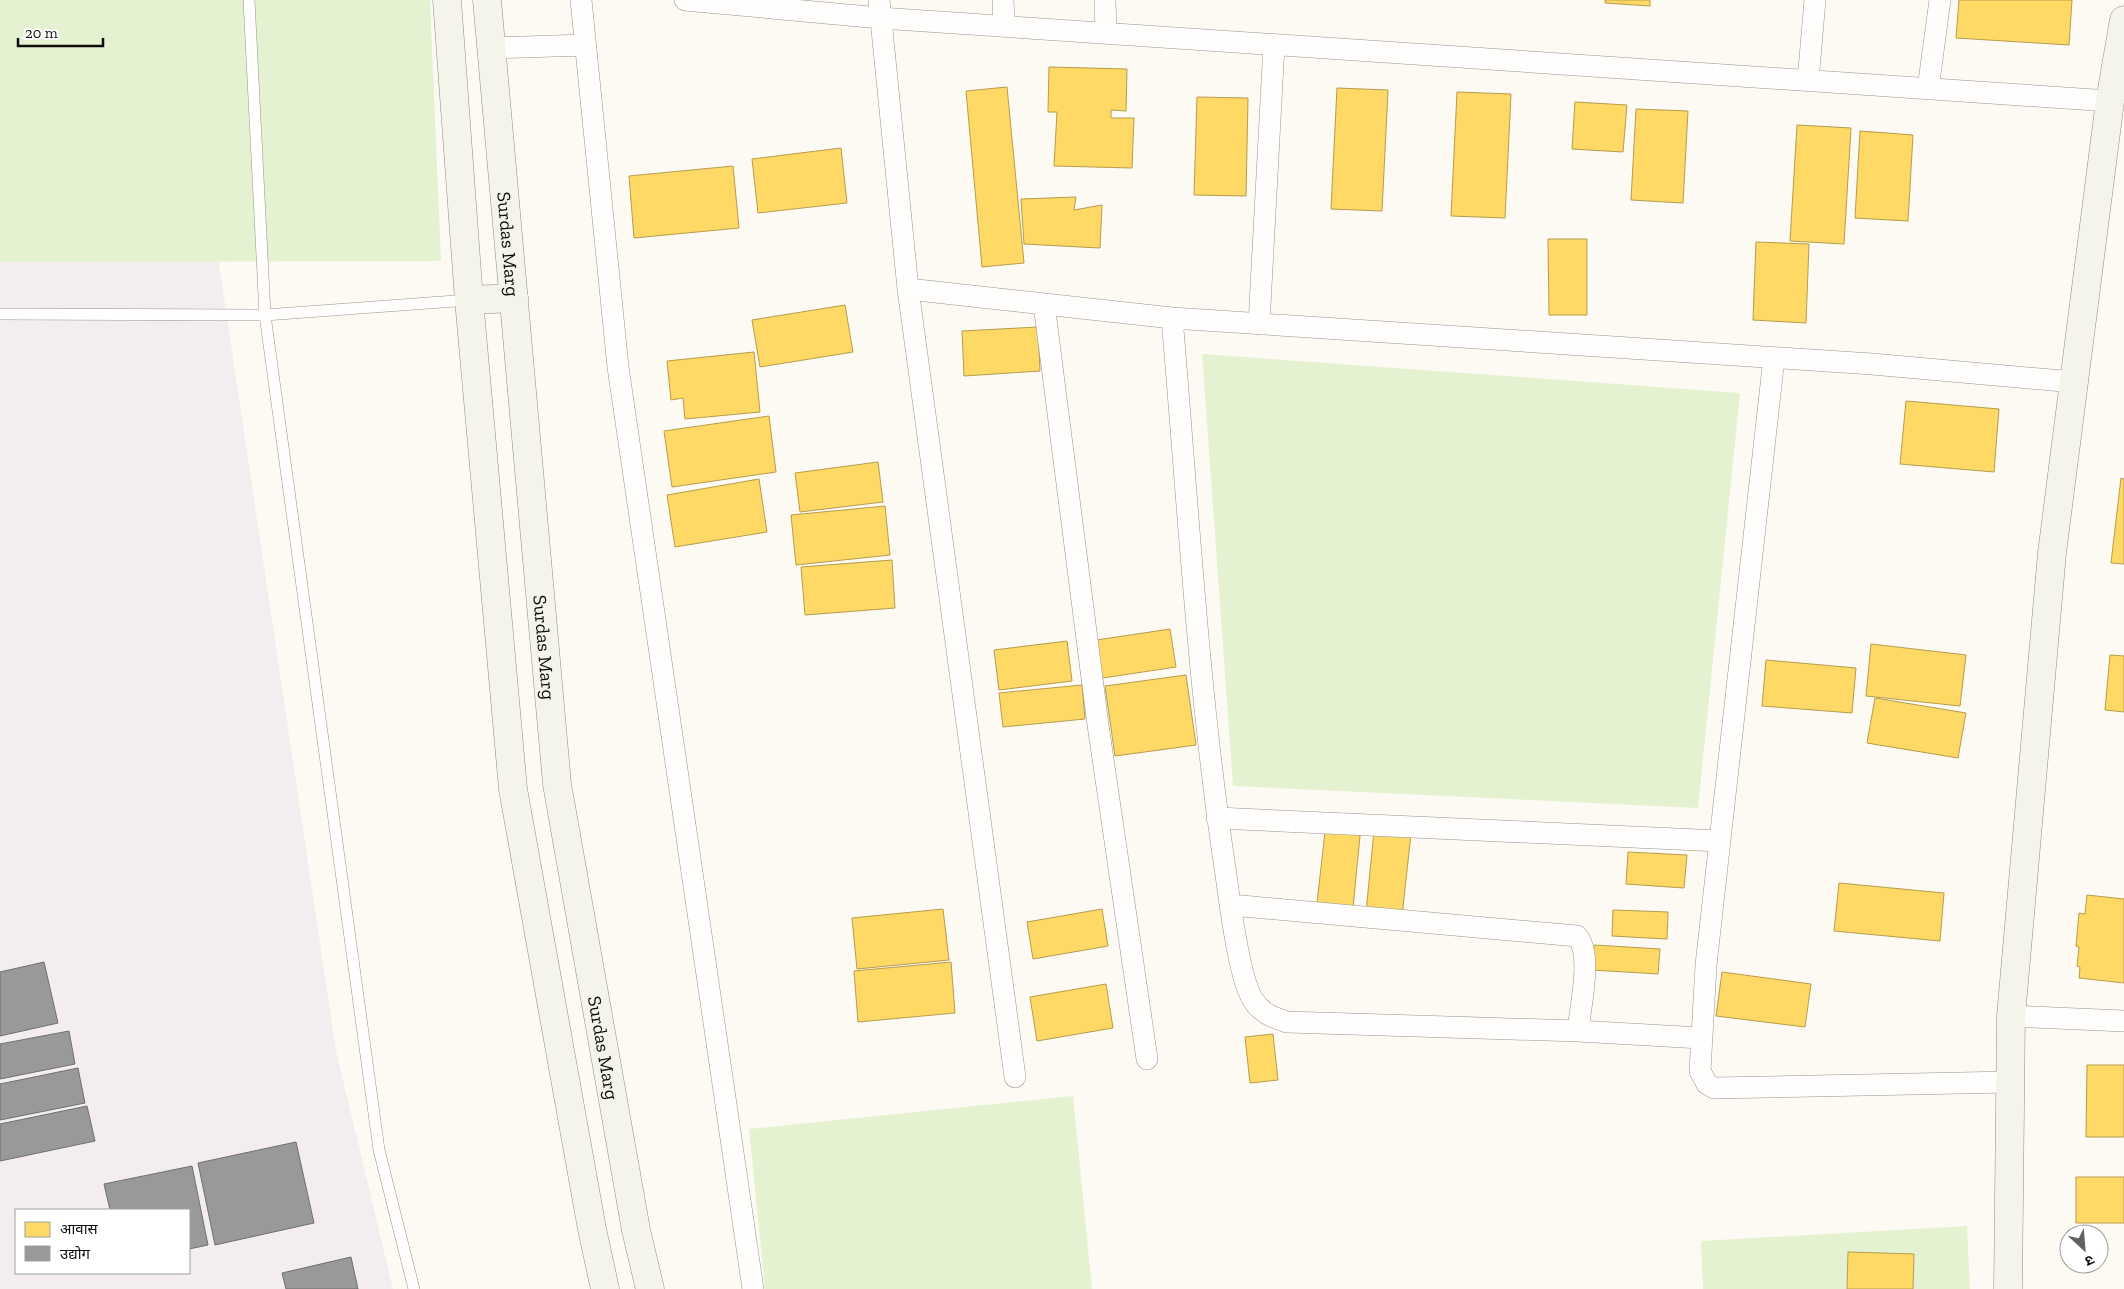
<svg xmlns="http://www.w3.org/2000/svg" width="2124" height="1289" viewBox="0 0 2124 1289" font-family="'Zilla Slab','Noto Sans Devanagari',serif">
<rect width="100%" height="100%" fill="#fcfaf2"/>
<!-- industrial -->
<path fill="#f3edef" fill-rule="evenodd" d="M0 0 211 210 336 1051 393 1289H0ZM16 1210H189V1273H16Z"/>
<!-- green -->
<path fill="#e5f2d1" d="M0 0H430L441 261 0 262Z
M1202 354 1740 393 1698 808 1233 786Z
M1073 1096 1092 1289H765L749 1129Z
M1967 1226 1970 1289H1703L1701 1241Z"/>
<!-- homes -->
<path fill="#ffd966" stroke="#b79c4c" d="M1605 0H1650V6L1605 3Z
M1959 0H2072L2069 45 1956 38Z
M1049 67 1127 69 1126 111 1111 110V118H1134L1132 168 1054 166 1057 112H1048Z
M1007 87 1024 263 982 267 966 91Z
M1337 88 1388 90 1382 211 1331 209Z
M1457 92 1511 94 1505 218 1451 216Z
M1197 97 1248 98 1246 196 1194 195Z
M1575 102 1627 105 1623 152 1572 149Z
M1636 109 1688 111 1683 203 1631 200Z
M1797 125 1851 128 1844 244 1790 241Z
M1860 131 1913 135 1908 221 1855 218Z
M841 148 847 203 758 213 752 159Z
M733 166 739 228 634 238 629 176Z
M1076 197 1074 210 1102 205 1100 248 1024 244 1021 199Z
M1548 239H1587V315H1549Z
M1756 242 1809 244 1806 323 1753 320Z
M845 305 853 352 760 367 752 320Z
M1038 327 1040 371 964 376 962 331Z
M754 352 760 412 685 419 683 398 671 400 667 361Z
M1906 401 1999 409 1994 472 1900 464Z
M769 416 776 472 672 487 664 431Z
M878 462 883 502 800 512 795 473Z
M2121 478 2124 479V564L2111 563Z
M759 479 767 532 675 547 667 495Z
M885 506 890 555 796 565 791 515Z
M892 560 895 608 805 615 801 567Z
M1170 629 1176 667 1096 679 1090 641Z
M1067 641 1072 681 999 690 994 650Z
M1871 644 1966 655 1960 706 1866 696Z
M2110 655 2124 656V712L2105 710Z
M1766 660 1856 668 1852 713 1762 706Z
M1186 675 1196 745 1115 756 1105 686Z
M1082 685 1085 719 1003 727 999 693Z
M1875 698 1966 713 1958 758 1867 743Z
M1326 823 1361 826 1353 907 1317 903Z
M1374 831 1411 834 1402 916 1366 912Z
M1628 852 1687 855 1684 888 1626 884Z
M1839 883 1944 893 1940 941 1834 931Z
M2087 895 2124 899V983L2079 978 2080 967 2077 966 2079 947 2076 946 2079 913 2085 914Z
M943 909 949 960 857 969 852 918Z
M1102 909 1108 946 1033 959 1027 922Z
M1613 910 1668 912 1667 939 1612 936Z
M1594 945 1660 949 1658 974 1592 970Z
M951 962 955 1013 858 1022 854 971Z
M1722 972 1811 984 1805 1027 1716 1016Z
M1106 984 1113 1028 1037 1041 1030 997Z
M1273 1034 1278 1080 1250 1083 1245 1037Z
M2087 1065H2124V1137H2086Z
M2076 1177H2124V1223H2076Z
M1848 1252 1914 1254 1913 1289H1847Z"/>
<!-- industry -->
<path fill="#999" stroke="#6f6f6f" d="M44 962 58 1023 0 1036V972Z
M69 1031 75 1064 0 1079V1044Z
M78 1068 85 1103 0 1120V1084Z
M87 1106 95 1141 0 1161V1124Z
M296 1142 314 1223 215 1245 198 1163Z
M192 1166 208 1245 189 1249V1210H110L104 1184Z
M351 1257 358 1289H286L282 1273Z"/>
<g fill="none" stroke-linecap="round" stroke-linejoin="round">
<defs>
<path id="lane" d="M249 0 265 315 379 1150 414 1289
M0 314 265 315 469 300"/>
<path id="street" d="M581 0 618 367 753 1289
M685 0 880 18 2110 101
M879 0 908 289 1015 1077
M1003 0 1004 26
M1105 0 1106 33
M490 48 585 45
M1808 81 1815 0
M1928 89 1940 0
M908 289 1172 318 1872 364 2074 382
M1044 304 1098 725 1147 1059
M1172 318C1188 504 1198 691 1226 875 1230 904 1239 978 1253 1000 1261 1013 1274 1018 1287 1022L1578 1031 1701 1038
M1259 324 1274 45
M1774 358 1706 965 1700 1071 1707 1084 1714 1088 2009 1082
M1217 818 1720 841
M1231 905 1577 936C1593 954 1580 1007 1578 1031
M2011 1016 2124 1021"/>
<g id="secondary">
<path d="M447 0 469 300 513 789 592 1229 605 1289"/>
<path id="s1" d="M487 0 557 784 636 1230 650 1289"/>
<path d="M469 300 514 298"/>
<path d="M2008 1289 2011 1016 2052 553 2110 101 2124 20"/>
</g>
</defs>
<!-- lane casing -->
<use href="#lane" stroke="#959491" stroke-width="12"/>
<!-- street casing -->
<use href="#street" stroke="#959491" stroke-width="22"/>
<!-- secondary casing -->
<use href="#secondary" stroke="#8c8b87" stroke-width="29"/>
<!-- lane -->
<use href="#lane" stroke="#fffefd" stroke-width="11"/>
<!-- street -->
<use href="#street" stroke="#fffefd" stroke-width="21"/>
<!-- secondary -->
<use href="#secondary" stroke="#f5f4ea" stroke-width="28"/>
</g>
<g text-anchor="middle" stroke-width="5" stroke-linejoin="round" paint-order="stroke">
<!-- street labels -->
<g font-size="19" fill="#0e0e0e" stroke="#fff">
<text dy="7" stroke="none"><textPath href="#s1" startOffset="245">Surdas Marg</textPath></text>
<text dy="7" stroke="none"><textPath href="#s1" startOffset="650">Surdas Marg</textPath></text>
<text dy="7" stroke="none"><textPath href="#s1" startOffset="1055">Surdas Marg</textPath></text>
</g>
</g>
<!-- legend -->
<rect x="15" y="1209" width="175" height="65" fill="#ffffff" stroke="#9f9f9f"/>
<rect x="25" y="1222" width="25" height="15" fill="#ffd966" stroke="#9f9f9f"/>
<text x="60" y="1234" font-size="15" fill="#0e0e0e">आवास</text>
<rect x="25" y="1246" width="25" height="15" fill="#999999" stroke="#9f9f9f"/>
<text x="60" y="1259" font-size="15" fill="#0e0e0e">उद्योग</text>
<!-- north arrow -->
<g transform="translate(2084 1249) rotate(154)"><circle r="24" fill="#ffffff" stroke="#9f9f9f"/>
<path d="M0-4L9 19L0 12L-9 19Z" fill="#61615e"/>
<text y="-8" font-size="14" font-weight="bold" text-anchor="middle" fill="#0e0e0e">उ</text>
</g>
<!-- scale -->
<path d="M18 38v8h85v-8" fill="none" stroke="#0e0e0e" stroke-width="2.5"/>
<text x="25" y="38" font-size="15" fill="#0e0e0e" stroke="#ffffff" stroke-width="4" paint-order="stroke">20 m</text>
</svg>
